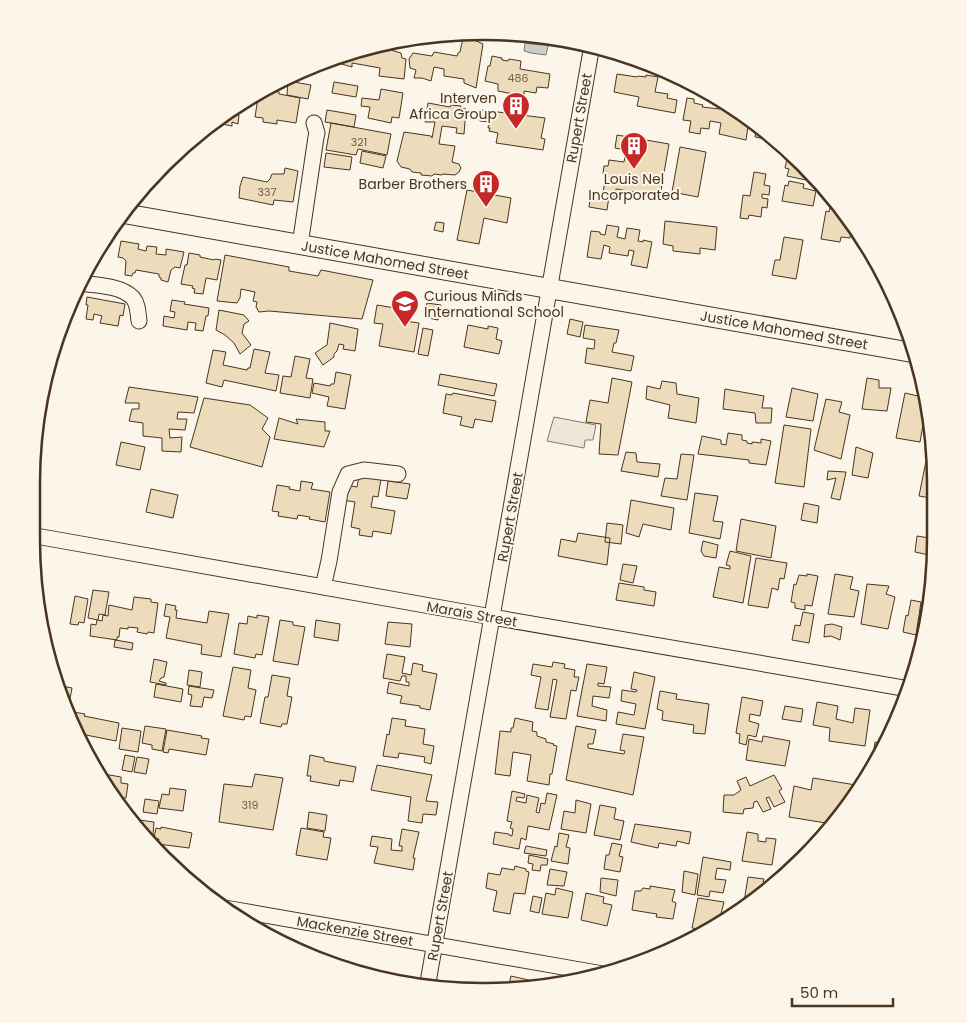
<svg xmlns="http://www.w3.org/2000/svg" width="967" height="1023" viewBox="0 0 967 1023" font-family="Poppins,sans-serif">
<rect width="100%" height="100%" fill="#fbf6e9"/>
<!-- parking -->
<path fill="#ede7d9" stroke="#887966" d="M554 417 596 425 593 440H585L584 448 547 441Z"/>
<!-- water -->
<path fill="#c9cecd" stroke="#887966" d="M525 43 541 45 545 43 548 46 546 55 531 53 524 51Z"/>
<!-- building -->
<path fill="#ecdcbc" stroke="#4a3520" d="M463 38 472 39 483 44 476 88 464 83V79L444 76V69L434 67 431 81 422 78H414L416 70 410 68 409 59 413 53 432 56 434 52 457 56 458 53 460 52Z
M385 44 387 49 401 53 402 58 406 59 404 79 379 76 380 68 352 63V67L338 63 339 55Z
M492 56 502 58V60L508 61 509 59 521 61 520 69 550 74 548 88 537 87 536 93 524 91V96L498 91V84L485 81 488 66H490Z
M617 74 637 77 638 76 646 77V75L658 77 655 92 668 94 667 98 677 100 675 113 637 106 639 97 614 92Z
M288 81 311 85 308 99 287 95Z
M334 82 358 86 356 97 332 93Z
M274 84 273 91 279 92V94L300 98 296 123 277 120V124L263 122V118L255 117 259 91Z
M381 89 403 93 399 118 392 117 391 123 368 118 370 107 361 106 362 98 379 100Z
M687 98 694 99V103L703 105 702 107 720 109V107L723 108V103L733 109 732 113H738V112L749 119 746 140 719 134 721 123 710 121 709 129 701 128 700 134 689 132 691 121 683 120Z
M428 103 450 107 451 105 461 106 460 108 466 109 464 134 456 133 457 128 442 126 439 144 455 146 452 162 459 164 461 168 459 172 455 175 443 174 442 175 434 174 432 176 421 175V173L412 172 410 169 401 167 397 161 404 132 431 136 432 138 435 122H425Z
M240 104 238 115H239L238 124 232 122V126L216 123V121Z
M327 110 356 115 354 127 325 122Z
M482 110 545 118 541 138 545 139 543 150 496 143 498 133 489 131 490 128H488L489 122 480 121Z
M331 123 391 134 387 155 358 149 356 155 326 150Z
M757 124 759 125 776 141 755 137Z
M617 135 669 144 660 196 616 189 615 197 609 196 607 210 589 207 591 191 603 193 606 174H603L604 166H608L609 160 624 162 626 150 615 148Z
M680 147 706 152 698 197 672 192Z
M362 151 386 156 383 168 360 163Z
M326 153 352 157 350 170 324 167Z
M787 159 798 162 808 171 806 180 787 176 789 169 785 168Z
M285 168 298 171 293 202 274 200 273 205 239 198 240 186 243 177 267 182 270 179 272 174H284Z
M754 172 766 174 764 185 770 186 769 195 762 194V198L768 199 767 208 762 207 761 217 749 215 748 219 740 218 743 195 750 196Z
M789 181 804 184 803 188 816 191 813 206 782 201 785 185 788 186Z
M467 190 511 198 507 223 484 218 479 244 457 240Z
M832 197 852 225 850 238 841 237 840 242 821 239 826 211 829 212Z
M665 221 717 227 715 250 700 248V254L673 251V246L663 244Z
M436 222 444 223 443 232 434 230Z
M607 225 619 227 617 237 625 239 627 228 640 230 638 241 643 242V240L652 242 647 268 631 265 634 251 629 250 628 256 609 253 610 247 604 245 601 259 587 257 591 231 600 232V234L605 235Z
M784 237 803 240 796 279 772 275 775 260H780Z
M121 241 139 244 138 249 146 251 147 246 157 247 156 254 166 255V249L184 252 180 268 175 267 171 270 168 282 161 280V278L159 277V274L136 270 135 273H133L132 276 125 275 126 261 123 258 118 257Z
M189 253 200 255V257L214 260 215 259 221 260 217 280 206 278 203 294 194 293 195 289 192 288 193 286 181 284 185 265H187Z
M225 255 289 267V271L318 276 321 270 373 280 362 319 269 311 259 312 256 307 257 302 253 301 255 292 241 289 240 298 237 303 217 301Z
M889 288 895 300 887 299Z
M87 297 125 304 123 316 120 315 118 326 100 323 102 316 94 314 93 320 86 319 88 305H86Z
M172 300 185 302 184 304 209 308 208 316H206L203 331 195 330 196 323 188 322 187 330 163 326 164 316 174 318 175 312 170 311Z
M427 303 441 305 438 320 424 317Z
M377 305 407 310 405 321 419 323 414 352 379 346 383 324 374 323Z
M219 310 244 315 249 321 244 324 242 333 251 345 240 354 234 343 225 335 216 330Z
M570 319 583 322 580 337 567 334Z
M330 323 358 329 355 351 343 349 344 345 339 344 337 351 334 354V357L323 365 315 353 327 345Z
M468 325 488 329V326L498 328 496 339 502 341 499 354 464 347Z
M585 325 619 330 616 343H614L612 352 634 356 631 371 585 363 587 348 594 349 595 340 583 338Z
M423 328 433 330 428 356 418 354Z
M254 349 270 352 265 373 279 375 276 391 224 380 222 387 206 383 213 350 226 352 223 365 247 370 248 368H250Z
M295 356 310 359 306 378 313 379 310 398 280 393 283 376 291 377Z
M336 372 351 375 345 409 327 406 329 397 312 393 314 383 330 386 331 384H334Z
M440 374 497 384 494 396 438 385Z
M612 378 632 382 618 455 599 454 601 424 586 422 590 400 608 403Z
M867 378 879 380V388H891L887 411 862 409Z
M920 380 922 381 927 402 920 442 896 438 905 393 918 396Z
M662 381 676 383 677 394 699 398 696 423 668 418 670 405 646 399 647 386 660 389Z
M129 387 198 397 194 413 178 412 177 419H187L185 430 169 429 170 438 182 437 181 452 162 451V438L143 436V423L129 421 132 409H139V403H125Z
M792 388 818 394 813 421 786 417Z
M725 389 764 396 762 408H772L771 423H756L755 413 723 409Z
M453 393 496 401 492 422 475 419 473 428 460 425 462 417 443 413 446 394 452 395Z
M204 398 250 405 268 418 262 429 270 437 262 467 190 447Z
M826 399 842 402 839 412 850 415 841 459 814 450Z
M279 418 298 424 296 419 325 422V431H330L324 447 274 439Z
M784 425 811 429 804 487 775 483Z
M728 433 742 435V440L747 441V443L752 444V442L761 443V439L771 441 766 465 749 463V460L698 454 702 436 721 440V444L726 445Z
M927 440 932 441 933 451 925 450Z
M121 442 145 447 140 470 116 465Z
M856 447 873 453 868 478 852 475Z
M626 452 636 453 637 462 660 464 658 477 621 471Z
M681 454 694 455 687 500 661 496 665 478 677 479Z
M926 461 933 463 934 482 931 498 919 496Z
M828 471 846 472 840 500 831 498 836 478 827 480Z
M359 476 381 479 378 497 373 496 371 507 395 511 391 534 373 531 372 537 359 535 360 529 351 527 355 502 343 500 346 485 357 487Z
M301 481 313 483 311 489 330 492 325 522 309 519 310 517 298 515 297 519 278 516 279 512 272 511 277 485 290 487 289 489 300 491Z
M388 481 410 484 407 499 386 496Z
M151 489 178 495 173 518 146 512Z
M695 493 718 496 713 521 723 522 720 539 689 533Z
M631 500 674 508 671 530 643 524 639 537 626 533Z
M804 503 819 506 817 523 801 520Z
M741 519 776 526 771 558 736 551Z
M607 523 623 525 621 544 605 542Z
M578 533 610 538 607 565 558 556 561 539 576 542Z
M917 536 936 539 934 556 915 552Z
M703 541 718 545 716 558 704 556 701 551Z
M730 551 751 556 743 603 713 597 719 567 730 569V566L726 565Z
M756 558 787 563 784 579 780 578 778 590 772 588 768 608 748 605Z
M623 564 637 566 633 583 620 580Z
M807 574 818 576 812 606 805 605V610L795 608V603L791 602 794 584 796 585 799 575 807 576Z
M835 574 853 577 850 589 859 591 854 617 828 614Z
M619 583 644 587V590L656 592 654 606 616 600Z
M867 584 889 586 886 594 895 597 888 629 861 624Z
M93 590 109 592 105 615 99 614 98 620 88 618Z
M924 591H931L928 623 919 622Z
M75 596 88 599 84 623 79 622 78 625 70 624Z
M134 597 151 599V602L158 603 154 633 148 632 147 634 137 632 138 628 128 627V629L120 628 119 637H117V640L90 636 91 624 96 625 97 620 102 621 103 615 108 616 109 605 132 610Z
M911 600 921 602 916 635 903 632 906 615 908 616Z
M166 604 176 606 175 610H177L176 618 207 623 209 611 229 614 221 657 201 654 202 645 166 638 170 617 164 616Z
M803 612 814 614 809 643 792 640 795 625 800 626Z
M257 615 269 617 262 655 256 654 255 658 234 654 239 623 247 624 248 616 257 618Z
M280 620 293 622V625L305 627 298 665 273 661Z
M316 620 340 624 338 641 314 637Z
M388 622 412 624 410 647 385 644Z
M832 624 842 627 840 640 831 636 824 637 825 625Z
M115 640 133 643 132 650 114 647Z
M387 654 405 657 402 673 411 675 413 663 423 665 422 671 437 674 430 710 420 708V706L400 703 402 696 387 693 389 682 409 686V682H406V676H402L400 681 383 678Z
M154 659 167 662 164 677 161 678 159 681 166 683V685L150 682Z
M553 662 565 664 564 668 575 670 574 677H579L576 691 571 690 566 719 550 717 557 680 553 679 548 710 535 708 541 677 531 675 533 664 552 667Z
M587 664 607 667 604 684 598 683V686L611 687 609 698 593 696 592 706 607 710 606 721 577 716Z
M233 667 251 670 248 688 256 690 251 717 245 716 244 720 223 716Z
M189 670 202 672 200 687 187 685Z
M634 672 655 677 645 729 616 724 618 712 634 715 636 704 621 701 622 690 636 692 637 690 631 689Z
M272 675 290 678 287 696 292 697 287 724H282L281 727 260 723 265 697H268Z
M156 684 183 689 181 702 154 697Z
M57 685 72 688 69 704 63 703Z
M189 686 214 690 212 698 204 697 202 707 190 706 192 695 188 694Z
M660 691 677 694 676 699 709 704 705 734 693 733 694 725 662 720 663 711 657 709Z
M742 697 763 701 760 716 750 714 749 721 759 724 756 737 748 735 746 745 739 743 740 734 736 733Z
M817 702 838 706 836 719 853 723 855 708 870 710 865 746 829 741 830 728 813 725Z
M785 706 803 709 801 722 782 719Z
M73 712 85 714 84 716 119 723 116 741 81 734 80 739 71 722Z
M392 718 406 720 405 726 425 729 423 744 434 746 431 764 424 762 425 757 399 753 398 758 383 756 387 734 389 735Z
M515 718 533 722 532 731 537 732V736L546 739V742L554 744 553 745 557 746 552 774H550L549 785 527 781 531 755 513 752 510 776 495 774 500 731 511 732V728H513Z
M145 726 166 729 162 751 152 749V745L142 743Z
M576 726 596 730 593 744H588V748L624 754 625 751 620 750 623 734 644 737 633 795 566 780Z
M122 728 141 731 138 752 119 749Z
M167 730 202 736 201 738 209 739 206 755 169 749 168 753 163 752Z
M763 736 790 741 785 766 746 760 749 739 762 742Z
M875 742 884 744 871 769Z
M125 755 135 757 132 772 122 770Z
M310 755 324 758V761L356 767 353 782 340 780 339 786 310 781 311 776H307Z
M137 757 149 759 146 774 134 772Z
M377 765 432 775 426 801 438 802 436 815 423 814 422 823 408 821 411 797 371 790Z
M98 773 121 777V783L128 784 126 798H118L115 800 108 791Z
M255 774 283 778 273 830 219 822 224 784 252 787Z
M774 775 782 789 779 791 785 802 774 807 769 797 766 798 771 809 763 812 757 801 754 802 753 808 744 809 743 814 723 812 724 795H734L741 790 737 781 746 777 750 786Z
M813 778 862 786 859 791 832 824 789 817 794 786 811 790Z
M170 788 186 790 183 811 159 808 162 794 169 795Z
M512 791 525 794 524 798 517 797 516 801 526 803 527 795 539 798 536 812 539 813 541 803 545 804 547 793 557 795 549 830 528 826 526 840 521 838 519 849 493 844 495 832 509 834V835L512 836 513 829 510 828 512 822 507 821Z
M145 799 159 801 157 814 143 812Z
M576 800 591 804 586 833 561 829 564 811 575 813Z
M600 805 616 808 614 819 624 821 620 840 594 835Z
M309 812 327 815 325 831 307 828Z
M139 820 154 822 153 835H151L150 840 138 826Z
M635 824 691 832 689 844 677 841 676 846 659 843 658 848 631 842Z
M161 827 192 833 189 848 158 844 159 839 154 838 156 828 161 829Z
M301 828 324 832 323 837 331 838 327 860 296 855Z
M402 829 419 832 413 858H415L413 870 374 863 378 847 370 846 372 836 392 839 391 850 402 851V846H399Z
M747 832 758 834V841L766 842V838L776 839 772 865 742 861Z
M559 833 569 835 566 847 570 848 568 864 551 861 555 846 557 847Z
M612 843 622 845 619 856 623 857 620 872 604 869 606 855H609Z
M526 846 547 850 546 856 524 853Z
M529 855 548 859 547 865H541L540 871 532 870 533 864 528 863Z
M703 857 731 862 730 870 717 868 715 879 726 880 723 893 710 891 709 897 697 895Z
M515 866 526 869V871L529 872 525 894 514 893 510 914 493 911 497 891 486 888 488 873 500 875 502 868 514 870Z
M550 869 567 872 564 886 547 885Z
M684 871 698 874 695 895 682 892Z
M748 877 764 879 763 882 769 883 768 886 747 902H744Z
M601 878 618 880 616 896 600 892Z
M650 886 675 890 672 901 676 903 673 919 656 917 657 914 632 910 635 891H641L643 888 650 889Z
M556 888 573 892 568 918 542 914 546 893 555 895Z
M586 893 604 897 603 903 612 905 607 926 581 920Z
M533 896 542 898 539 913 530 911Z
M698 898 724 902 721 914 725 915 724 920 710 931 692 928Z
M511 976 533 981 531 988H508Z"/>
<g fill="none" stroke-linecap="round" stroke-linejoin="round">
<defs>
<path id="minor" d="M300 245 316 137 317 133 314 123
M78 283C94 285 121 285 133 298 138 304 138 313 139 321
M36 536 492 617 909 689
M323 587 329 561 340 492 348 474 364 470 398 474
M225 908 603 974
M427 988 592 45"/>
<path id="major" d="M121 213 915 353"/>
</defs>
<!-- minor casing -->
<use href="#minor" stroke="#4a3520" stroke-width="17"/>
<!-- major casing -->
<use href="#major" stroke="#4a3520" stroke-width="21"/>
<!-- minor -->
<use href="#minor" stroke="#fbf6e9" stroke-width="15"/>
<!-- major -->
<use href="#major" stroke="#fbf6e9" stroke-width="19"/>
</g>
<!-- icons -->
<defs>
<symbol id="building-pin" viewBox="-11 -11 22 30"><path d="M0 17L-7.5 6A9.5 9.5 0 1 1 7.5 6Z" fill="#c62828" stroke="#fbf6e9"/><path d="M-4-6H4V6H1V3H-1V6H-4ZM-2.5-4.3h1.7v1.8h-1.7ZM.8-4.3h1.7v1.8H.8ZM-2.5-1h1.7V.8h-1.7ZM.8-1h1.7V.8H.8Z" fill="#fff"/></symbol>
<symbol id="school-pin" viewBox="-11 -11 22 30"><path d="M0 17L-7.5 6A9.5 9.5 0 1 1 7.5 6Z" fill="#c62828" stroke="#fbf6e9"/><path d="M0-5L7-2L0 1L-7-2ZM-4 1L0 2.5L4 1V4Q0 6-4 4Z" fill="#fff"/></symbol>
</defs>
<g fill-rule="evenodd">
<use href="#building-pin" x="500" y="90" width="32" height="43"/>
<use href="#building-pin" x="618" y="130" width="32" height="43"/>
<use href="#building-pin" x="470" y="168" width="32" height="43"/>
<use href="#school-pin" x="389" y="288" width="32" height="43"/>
</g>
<g text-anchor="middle" stroke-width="4" stroke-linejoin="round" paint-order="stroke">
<!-- number labels -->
<g font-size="11" fill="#725f47">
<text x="518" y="82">486</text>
<text x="359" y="146">321</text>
<text x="267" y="196">337</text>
<text x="250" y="809">319</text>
</g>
<!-- poi labels -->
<g font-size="14" fill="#4a3520" stroke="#fbf6e9" text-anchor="end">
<text x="497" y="103">Interven<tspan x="497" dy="16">Africa Group</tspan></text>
<text x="634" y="184" text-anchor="middle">Louis Nel<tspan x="634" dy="16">Incorporated</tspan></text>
<text x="467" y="189">Barber Brothers</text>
<text x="424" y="301" text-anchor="start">Curious Minds<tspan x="424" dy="16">International School</tspan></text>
</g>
<!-- street labels -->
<g font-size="14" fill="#4a3520" stroke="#fbf6e9">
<text transform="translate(579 118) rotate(-80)" y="5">Rupert Street</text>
<text transform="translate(385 260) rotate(10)" y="5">Justice Mahomed Street</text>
<text transform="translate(784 330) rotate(10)" y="5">Justice Mahomed Street</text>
<text transform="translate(510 517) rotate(-80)" y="5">Rupert Street</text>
<text transform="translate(472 614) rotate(10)" y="5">Marais Street</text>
<text transform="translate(440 916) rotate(-80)" y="5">Rupert Street</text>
<text transform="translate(355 931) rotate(10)" y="5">Mackenzie Street</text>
</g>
</g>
<!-- crop -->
<path d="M0 0H967V1023H0ZM483 40H484A443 443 0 0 1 927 483V540A443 443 0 0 1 484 983H483A443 443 0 0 1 40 540V483A443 443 0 0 1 483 40Z" fill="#fbf6e9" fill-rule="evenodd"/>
<path fill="none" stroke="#4a3520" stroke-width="2.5" d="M483 40H484A443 443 0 0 1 927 483V540A443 443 0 0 1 484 983H483A443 443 0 0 1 40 540V483A443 443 0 0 1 483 40Z"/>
<!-- scale -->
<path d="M792 998v8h101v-8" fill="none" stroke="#4a3520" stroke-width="2.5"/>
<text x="800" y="998" font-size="15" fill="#4a3520" stroke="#fbf6e9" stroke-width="4" paint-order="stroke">50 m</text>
</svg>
